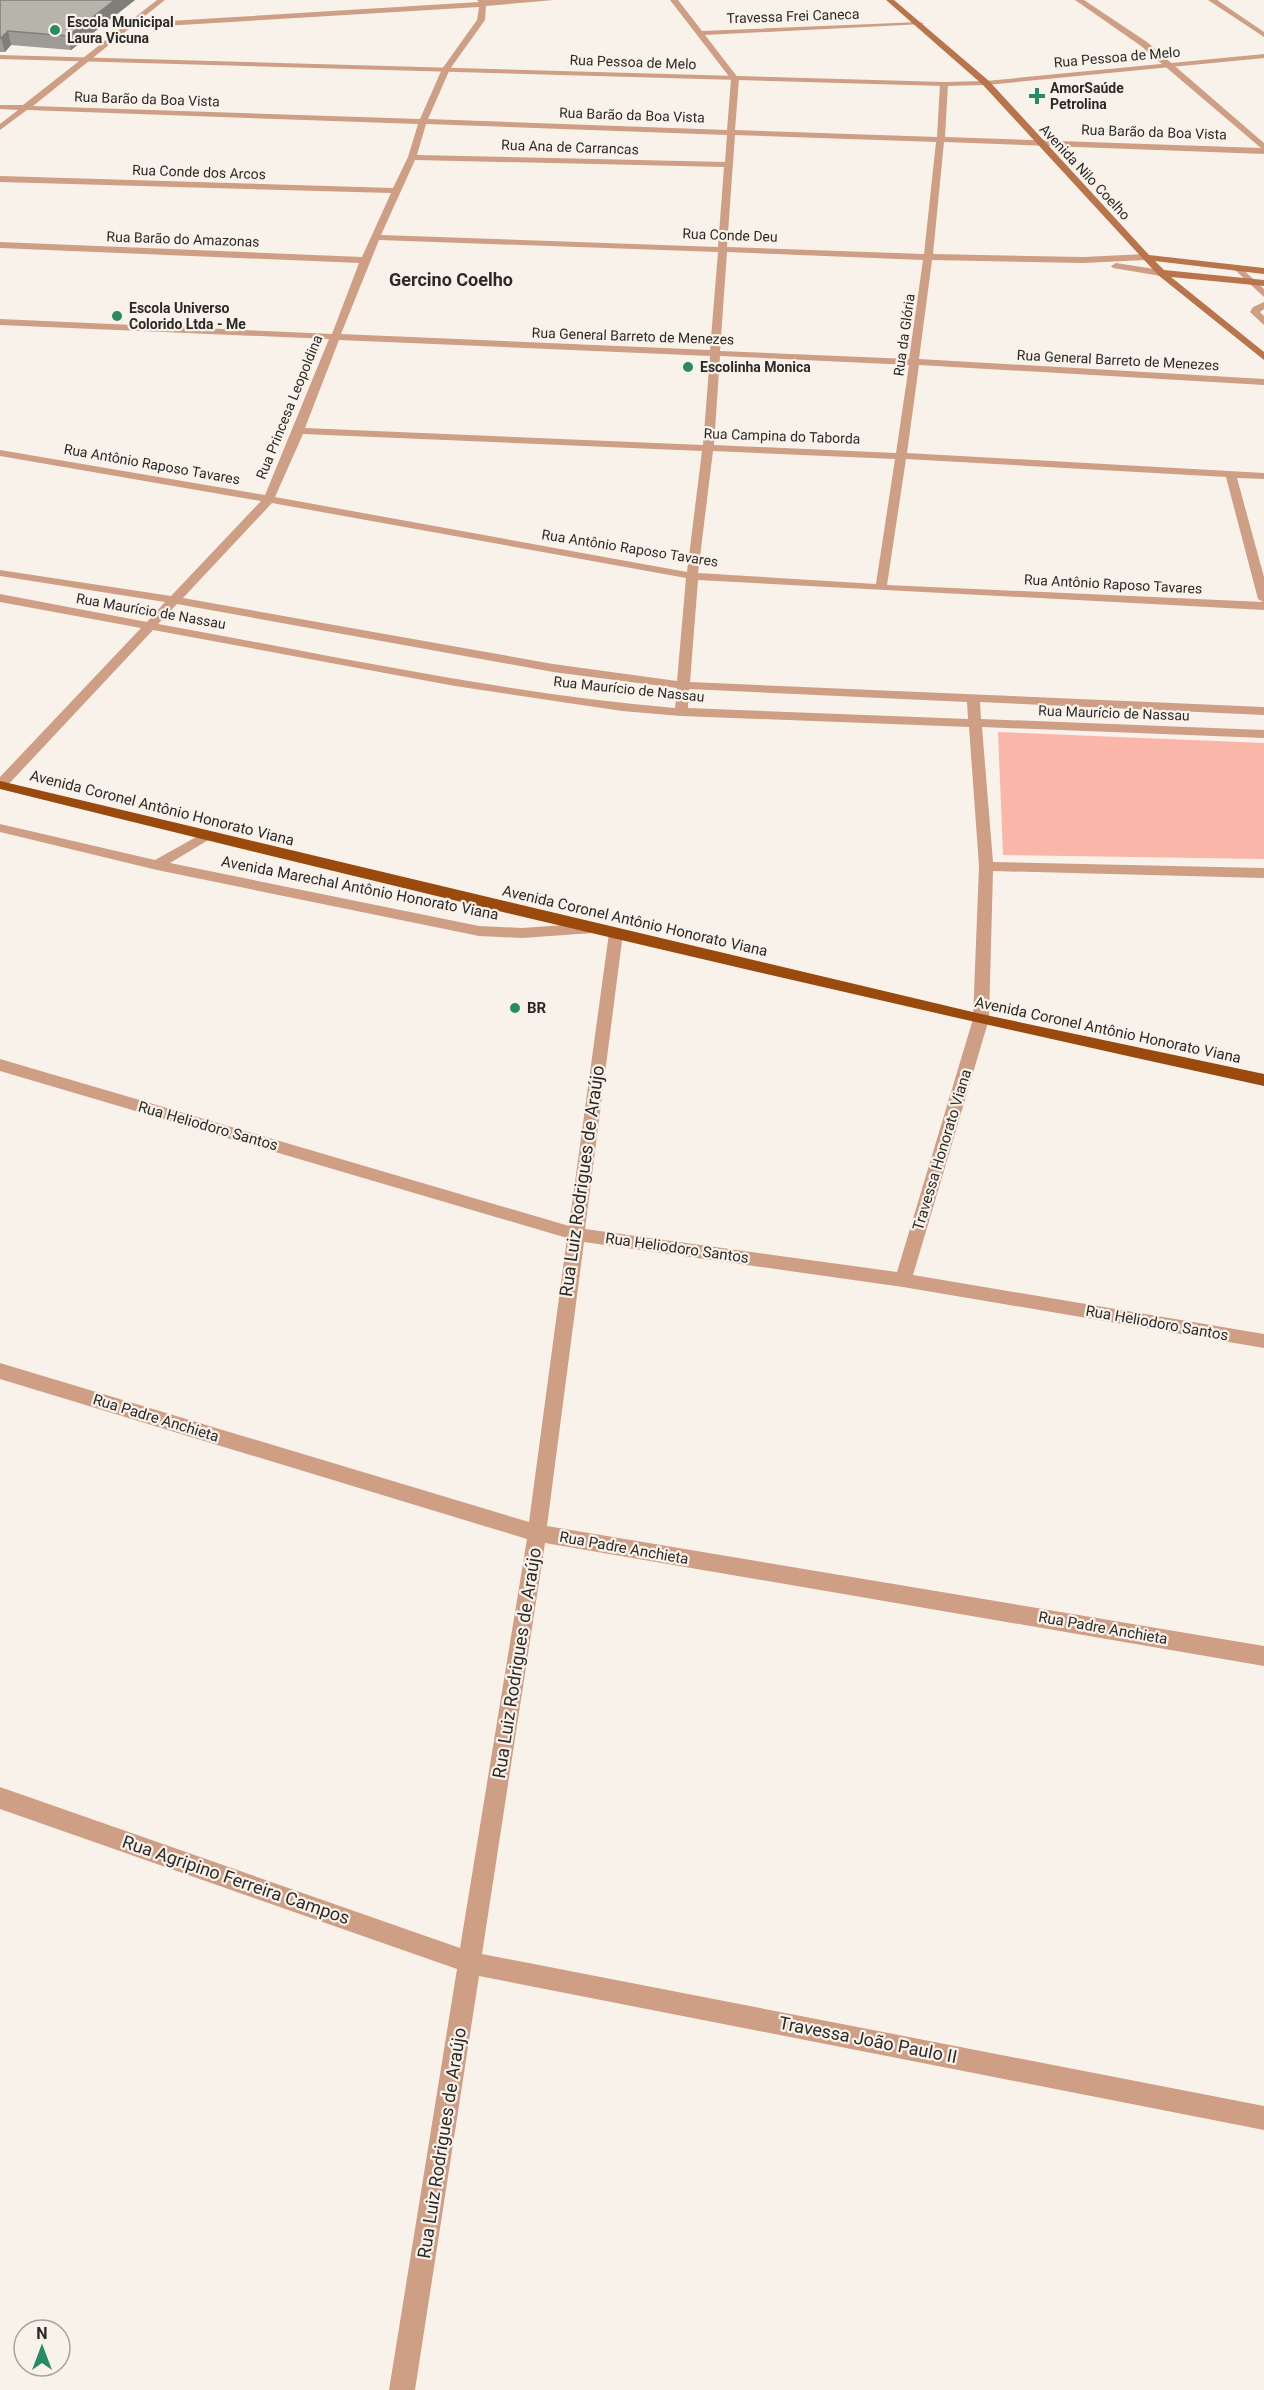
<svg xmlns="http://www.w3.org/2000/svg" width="1264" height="2390" viewBox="0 0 1264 2390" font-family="Roboto,sans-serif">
<rect width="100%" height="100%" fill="#f9f2eb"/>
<!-- green -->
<path fill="#fab7a9" d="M998 732 1264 743V859L1003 855Z"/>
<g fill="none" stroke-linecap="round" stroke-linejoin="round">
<!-- service -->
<path fill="#ce9f84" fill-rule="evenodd" d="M1238 265 1264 289V297L1235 270 1233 268Z
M1264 302V309L1260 312 1264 316V325L1250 312 1253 307Z"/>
<!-- minor -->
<path fill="#ce9f84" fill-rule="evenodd" d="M157 0H165L136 23 479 2 477 0H554L486 6 485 20 450 69 428 119 727 130 731 79 670 0H678L702 31 920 22 924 24 705 35 739 79 735 130 937 137 940 84 944 82 948 84 945 137 1261 148 1141 46 1075 0H1084L1147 42 1264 143V154L944 142 933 254 1083 257 1146 254 1151 257 1146 260 1083 263 932 260 919 359 1264 379V385L919 365 907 453 1264 473V479L1237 478 1264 577V610L698 580 690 682 1264 707V715L980 702 981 719 1264 730V738L982 727 993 862 1264 868V878L993 871 989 1019 913 1275 1264 1334V1348L903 1287 584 1242 547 1526 1264 1646V1666L545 1543 482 1954 1264 2106V2130L479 1976 415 2390H389L457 1969 0 1809V1787L460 1948 527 1539 0 1379V1363L529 1522 567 1238 0 1071V1059L569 1226 609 933 616 928 623 933 585 1229 897 1272 973 1019 979 866 969 727 681 716 622 711 455 686 153 630 5 788 0 789V777L141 628 0 602V594L147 622 165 602 0 576V570L171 596 261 501 0 456V450L265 495 329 339 0 325V319L332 334 359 263 0 248V242L362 257 391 193 0 182V176L393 188 408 157 418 124 27 110 0 130V124L18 110 0 109V105H23ZM479 7 477 20 442 69 420 119 33 106 130 28ZM426 124 727 135 725 162 417 155ZM735 135 936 142 924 254 727 247ZM415 160 724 167 718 247 381 235ZM379 240 718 252 710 350 341 334ZM727 252 923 260 909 359 720 351ZM339 340 710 356 703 445 305 428ZM720 356 909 365 896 453 714 445ZM303 434 702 451 687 572 275 497ZM713 451 895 459 876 584 698 573ZM906 459 1226 477 1258 599 1263 602 887 585ZM272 503 686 578 677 681 553 664 183 598ZM177 604 553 672 677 688 675 708C501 693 330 655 158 624ZM689 689 967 702 968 719 688 708Z
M1208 0H1217L1264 32V37Z
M1116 263 1161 270 1166 273 1161 276 1113 268 1111 266Z
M0 824 155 860 205 832 210 833V839L170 863 479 926 522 928 593 923 600 928 593 933 522 938 479 936 157 870 0 832Z"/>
<!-- tertiary -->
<path fill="#ce9f84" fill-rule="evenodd" d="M1264 54V58L986 85 944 86 0 59V55L944 82 986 81Z"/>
<!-- secondary -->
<path fill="#b9744b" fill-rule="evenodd" d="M886 0H894L989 81 1149 255 1264 268V274L1155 261 1164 270 1264 280V286L1171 277 1264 352V360L1158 275 983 85Z"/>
<!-- trunk -->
<path fill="#9a4a0c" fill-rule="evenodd" d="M0 781 981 1014 1264 1074V1086C841 994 420 894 0 789Z"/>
</g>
<!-- wall -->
<path fill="#9d9b94" d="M0 0H135L71 50 11 45 5 52H0Z"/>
<!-- shaded-wall -->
<path fill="#807e78" d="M115 0H135L71 50 68 36Z
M8 31 11 45 5 52 1 38Z"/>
<!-- building -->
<path fill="#b7b4ac" stroke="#807e78" stroke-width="1.5" d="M0 0H115L68 36 8 31 1 38H0Z"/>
<!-- markers -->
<g fill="#298b64" stroke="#f9f2eb" stroke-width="2">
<circle cx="55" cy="30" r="6"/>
<path d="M1034 87h6v6h6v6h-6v6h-6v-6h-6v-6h6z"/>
<circle cx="117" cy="316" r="6"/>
<circle cx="688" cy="367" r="6"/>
<circle cx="515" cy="1008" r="6"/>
</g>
<g text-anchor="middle" stroke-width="4.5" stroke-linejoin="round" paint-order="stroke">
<!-- far-street labels -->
<g font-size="14" fill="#2c2a27" stroke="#f9f2eb">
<text transform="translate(793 16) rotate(-2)" y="5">Travessa Frei Caneca</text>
<text transform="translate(1117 57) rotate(-5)" y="5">Rua Pessoa de Melo</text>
<text transform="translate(633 62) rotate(2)" y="5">Rua Pessoa de Melo</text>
<text transform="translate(147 99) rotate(2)" y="5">Rua Barão da Boa Vista</text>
<text transform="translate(632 115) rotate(2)" y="5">Rua Barão da Boa Vista</text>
<text transform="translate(1154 132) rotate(2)" y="5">Rua Barão da Boa Vista</text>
<text transform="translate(570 147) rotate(2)" y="5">Rua Ana de Carrancas</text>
<text transform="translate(199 172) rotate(2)" y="5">Rua Conde dos Arcos</text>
<text transform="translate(1085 172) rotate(47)" y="5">Avenida Nilo Coelho</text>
<text transform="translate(730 235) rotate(2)" y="5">Rua Conde Deu</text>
<text transform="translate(183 239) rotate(2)" y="5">Rua Barão do Amazonas</text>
<text transform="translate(904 335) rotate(-82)" y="5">Rua da Glória</text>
<text transform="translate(633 336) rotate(2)" y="5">Rua General Barreto de Menezes</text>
<text transform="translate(1118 360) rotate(3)" y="5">Rua General Barreto de Menezes</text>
<text transform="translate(289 407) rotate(-68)" y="5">Rua Princesa Leopoldina</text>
<text transform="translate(782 436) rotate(2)" y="5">Rua Campina do Taborda</text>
<text transform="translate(152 464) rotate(10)" y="5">Rua Antônio Raposo Tavares</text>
<text transform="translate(630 548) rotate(9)" y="5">Rua Antônio Raposo Tavares</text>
<text transform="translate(1113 584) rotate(3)" y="5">Rua Antônio Raposo Tavares</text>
<text transform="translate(151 611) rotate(10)" y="5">Rua Maurício de Nassau</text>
<text transform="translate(629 689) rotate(6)" y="5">Rua Maurício de Nassau</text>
<text transform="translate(1114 713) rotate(2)" y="5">Rua Maurício de Nassau</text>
</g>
<!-- far-poi labels -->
<g font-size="14" font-weight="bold" fill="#2c2a27" stroke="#f9f2eb" text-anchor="start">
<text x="67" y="27">Escola Municipal<tspan x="67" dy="16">Laura Vicuna</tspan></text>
<text x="1050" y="93">AmorSaúde<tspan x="1050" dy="16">Petrolina</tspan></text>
<text x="129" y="313">Escola Universo<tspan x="129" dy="16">Colorido Ltda - Me</tspan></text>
<text x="700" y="372">Escolinha Monica</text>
</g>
<!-- street labels -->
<g font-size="15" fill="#2c2a27" stroke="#f9f2eb">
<text transform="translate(162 808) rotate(14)" y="5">Avenida Coronel Antônio Honorato Viana</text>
<text transform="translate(360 888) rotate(11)" y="5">Avenida Marechal Antônio Honorato Viana</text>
<text transform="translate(635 921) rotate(13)" y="5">Avenida Coronel Antônio Honorato Viana</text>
<text transform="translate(1108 1030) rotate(12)" y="5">Avenida Coronel Antônio Honorato Viana</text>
<text transform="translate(208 1126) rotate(16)" y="5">Rua Heliodoro Santos</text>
<text transform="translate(942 1150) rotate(-73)" y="5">Travessa Honorato Viana</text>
<text transform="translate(677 1248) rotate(8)" y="5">Rua Heliodoro Santos</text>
<text transform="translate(1157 1323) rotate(10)" y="5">Rua Heliodoro Santos</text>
<text transform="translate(156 1418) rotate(17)" y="5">Rua Padre Anchieta</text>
<text transform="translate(624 1548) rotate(10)" y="5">Rua Padre Anchieta</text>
<text transform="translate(1103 1628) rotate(10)" y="5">Rua Padre Anchieta</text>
</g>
<!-- poi labels -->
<g font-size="15" font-weight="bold" fill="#2c2a27" stroke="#f9f2eb" text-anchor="start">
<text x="527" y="1013">BR</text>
</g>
<!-- far-district labels -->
<g font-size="18" font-weight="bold" fill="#2c2a27" stroke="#f9f2eb">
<text x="451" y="286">Gercino Coelho</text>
</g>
<!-- near-street labels -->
<g font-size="18" fill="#2c2a27" stroke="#f9f2eb">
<text transform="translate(582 1181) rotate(-82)" y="6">Rua Luiz Rodrigues de Araújo</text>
<text transform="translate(517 1663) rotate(-81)" y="6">Rua Luiz Rodrigues de Araújo</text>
<text transform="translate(236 1880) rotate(19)" y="6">Rua Agripino Ferreira Campos</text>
<text transform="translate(868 2040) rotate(11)" y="6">Travessa João Paulo II</text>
<text transform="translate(442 2143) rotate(-81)" y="6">Rua Luiz Rodrigues de Araújo</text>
</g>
</g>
<!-- north arrow -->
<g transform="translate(42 2348)"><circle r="28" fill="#f9f2eb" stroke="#a7a29d" stroke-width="1.5"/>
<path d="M0-4.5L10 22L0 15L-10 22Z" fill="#298b64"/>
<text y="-9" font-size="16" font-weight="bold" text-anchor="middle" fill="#2c2a27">N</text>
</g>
</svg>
